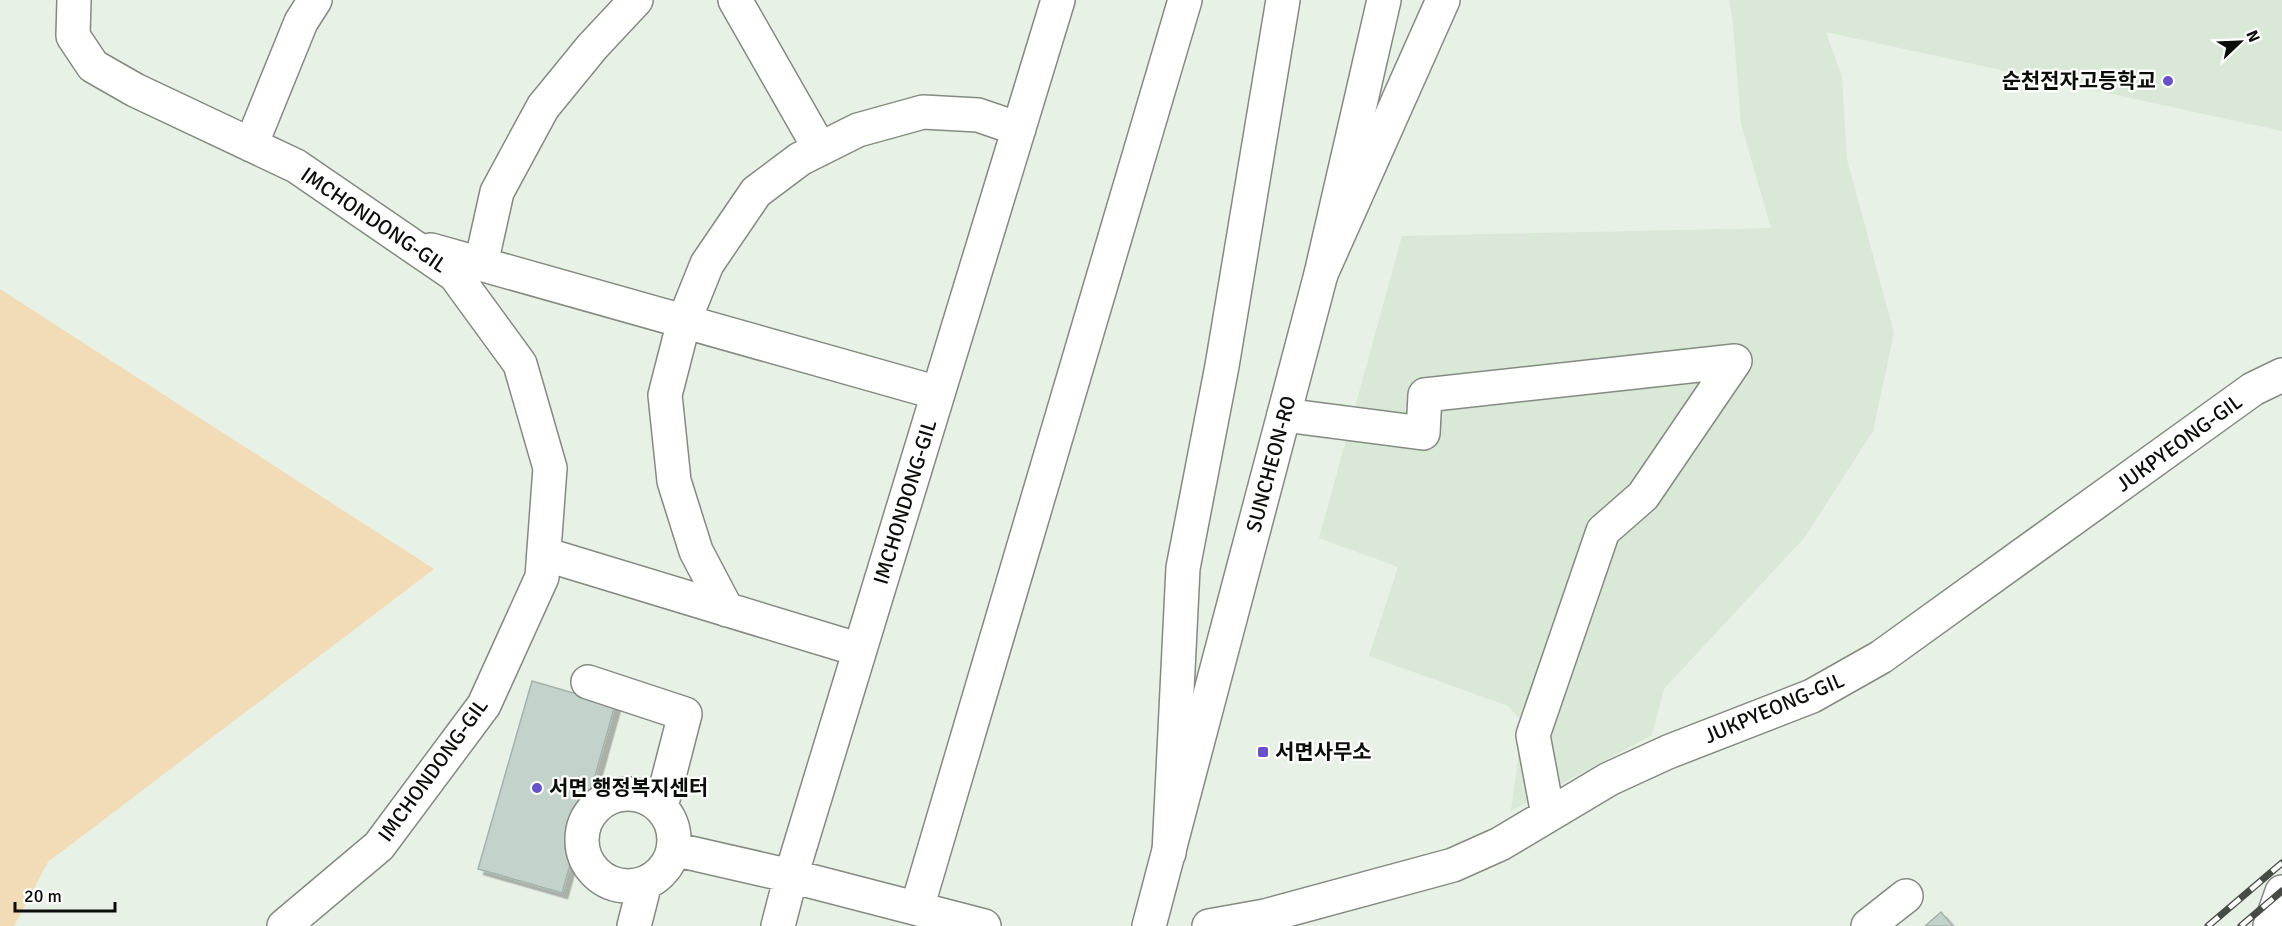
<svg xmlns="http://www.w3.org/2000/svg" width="2282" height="926" viewBox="0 0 2282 926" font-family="Signika,'Noto Sans KR',sans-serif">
<defs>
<filter id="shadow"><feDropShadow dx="5.5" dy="5.5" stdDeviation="0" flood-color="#0004"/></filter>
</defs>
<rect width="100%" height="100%" fill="#e8f1e6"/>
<!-- built -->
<path fill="#dae8d7" d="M1729 0H2282V131L1826 32 1842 77 1847 159 1894 333 1873 431 1805 537 1664 689 1652 735 1511 811 1523 723 1508 706 1369 656 1398 567 1319 538 1402 236 1771 228 1741 124 1733 24Z"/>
<!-- green -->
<path fill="#f1dcb7" d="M0 289 434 569 48 862 14 926H0Z"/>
<!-- building -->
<path fill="#c4d2cc" stroke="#a5b2ad" stroke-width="1.5" filter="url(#shadow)" d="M532 681 615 705 562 893 478 869Z
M1941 912 1953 926H1925Z"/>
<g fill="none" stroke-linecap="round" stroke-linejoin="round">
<defs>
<path id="minor" d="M74 0 73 36 93 66 135 90 296 166 455 275 520 364 550 468 542 577 484 705 379 846 284 926
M735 0 820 149
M251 145 301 22 315 0
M431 250 938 393
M481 264 497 192 543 107 592 47 636 0
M1284 415 1423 433 1425 395 1735 361 1643 496 1603 531 1533 735 1548 815
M544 554 860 650
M727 610 696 551 674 481 665 395 684 321 707 264 756 192 800 159 858 130 923 112 978 115 1019 129
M588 682 685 714 661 807
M582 840a46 46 0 1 1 92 0a46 46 0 1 1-92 0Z
M673 849 791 876 778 926
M917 908 1185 0
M634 926 645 883
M984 926 791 876 1058 0
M1209 926 1265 916 1453 865 1500 844 1609 779 1668 752 1812 696 1881 657 2253 389 2282 375
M1868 926 1906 896
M2270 926 2282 892"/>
<path id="major" d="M1149 926 1321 274 1384 0"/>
<path id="highway" d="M1321 274 1443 0
M1169 853 1183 568 1222 366 1283 0"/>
</defs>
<!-- minor casing -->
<use href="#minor" stroke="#838b81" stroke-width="36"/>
<!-- major casing -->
<use href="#major" stroke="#838b81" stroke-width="36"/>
<!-- highway casing -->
<use href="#highway" stroke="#838b81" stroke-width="36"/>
<!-- minor -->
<use href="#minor" stroke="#fff" stroke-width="33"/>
<!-- major -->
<use href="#major" stroke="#fff" stroke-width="33"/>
<!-- highway -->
<use href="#highway" stroke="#fff" stroke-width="33"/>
<defs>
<path id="rail" d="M2208 926 2282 863
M2241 926 2282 891"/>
</defs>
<!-- rail casing -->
<use href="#rail" stroke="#474b45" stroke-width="7"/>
<!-- rail -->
<use href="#rail" stroke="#fff" stroke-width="4.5" stroke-dasharray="14" stroke-linecap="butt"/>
</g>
<!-- markers -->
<g fill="#6752cb" stroke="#fff" stroke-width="2">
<circle cx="2168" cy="81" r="6"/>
<rect x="1257" y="746" width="12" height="12" rx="3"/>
<circle cx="537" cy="788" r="6"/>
</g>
<g text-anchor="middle" stroke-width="4.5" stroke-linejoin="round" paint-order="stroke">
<!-- poi labels -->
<g font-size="21" font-weight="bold" fill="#0b0d0a" stroke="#fff" text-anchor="start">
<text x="2156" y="88" text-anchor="end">순천전자고등학교</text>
<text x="1275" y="759">서면사무소</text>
<text x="549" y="795">서면 행정복지센터</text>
</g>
<!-- street labels -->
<g font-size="21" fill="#0b0d0a" stroke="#fff">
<text transform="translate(374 220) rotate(34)" y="7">IMCHONDONG-GIL</text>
<text transform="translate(2179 443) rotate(-36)" y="7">JUKPYEONG-GIL</text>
<text transform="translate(1271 464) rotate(-75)" y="7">SUNCHEON-RO</text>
<text transform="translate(905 502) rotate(-73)" y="7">IMCHONDONG-GIL</text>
<text transform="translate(1774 708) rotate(-23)" y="7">JUKPYEONG-GIL</text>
<text transform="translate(433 770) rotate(-54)" y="7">IMCHONDONG-GIL</text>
</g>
</g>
<!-- north arrow -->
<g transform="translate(2240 42) rotate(67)" stroke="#ffffff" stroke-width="4.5" paint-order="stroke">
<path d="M0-4.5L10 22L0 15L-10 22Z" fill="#0b0d0a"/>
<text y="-9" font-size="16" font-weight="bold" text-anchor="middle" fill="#0b0d0a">N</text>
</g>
<!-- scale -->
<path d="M15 902v9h100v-9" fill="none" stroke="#0b0d0a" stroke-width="3"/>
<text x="24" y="902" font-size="18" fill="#0b0d0a" stroke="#ffffff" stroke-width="4.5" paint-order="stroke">20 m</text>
</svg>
